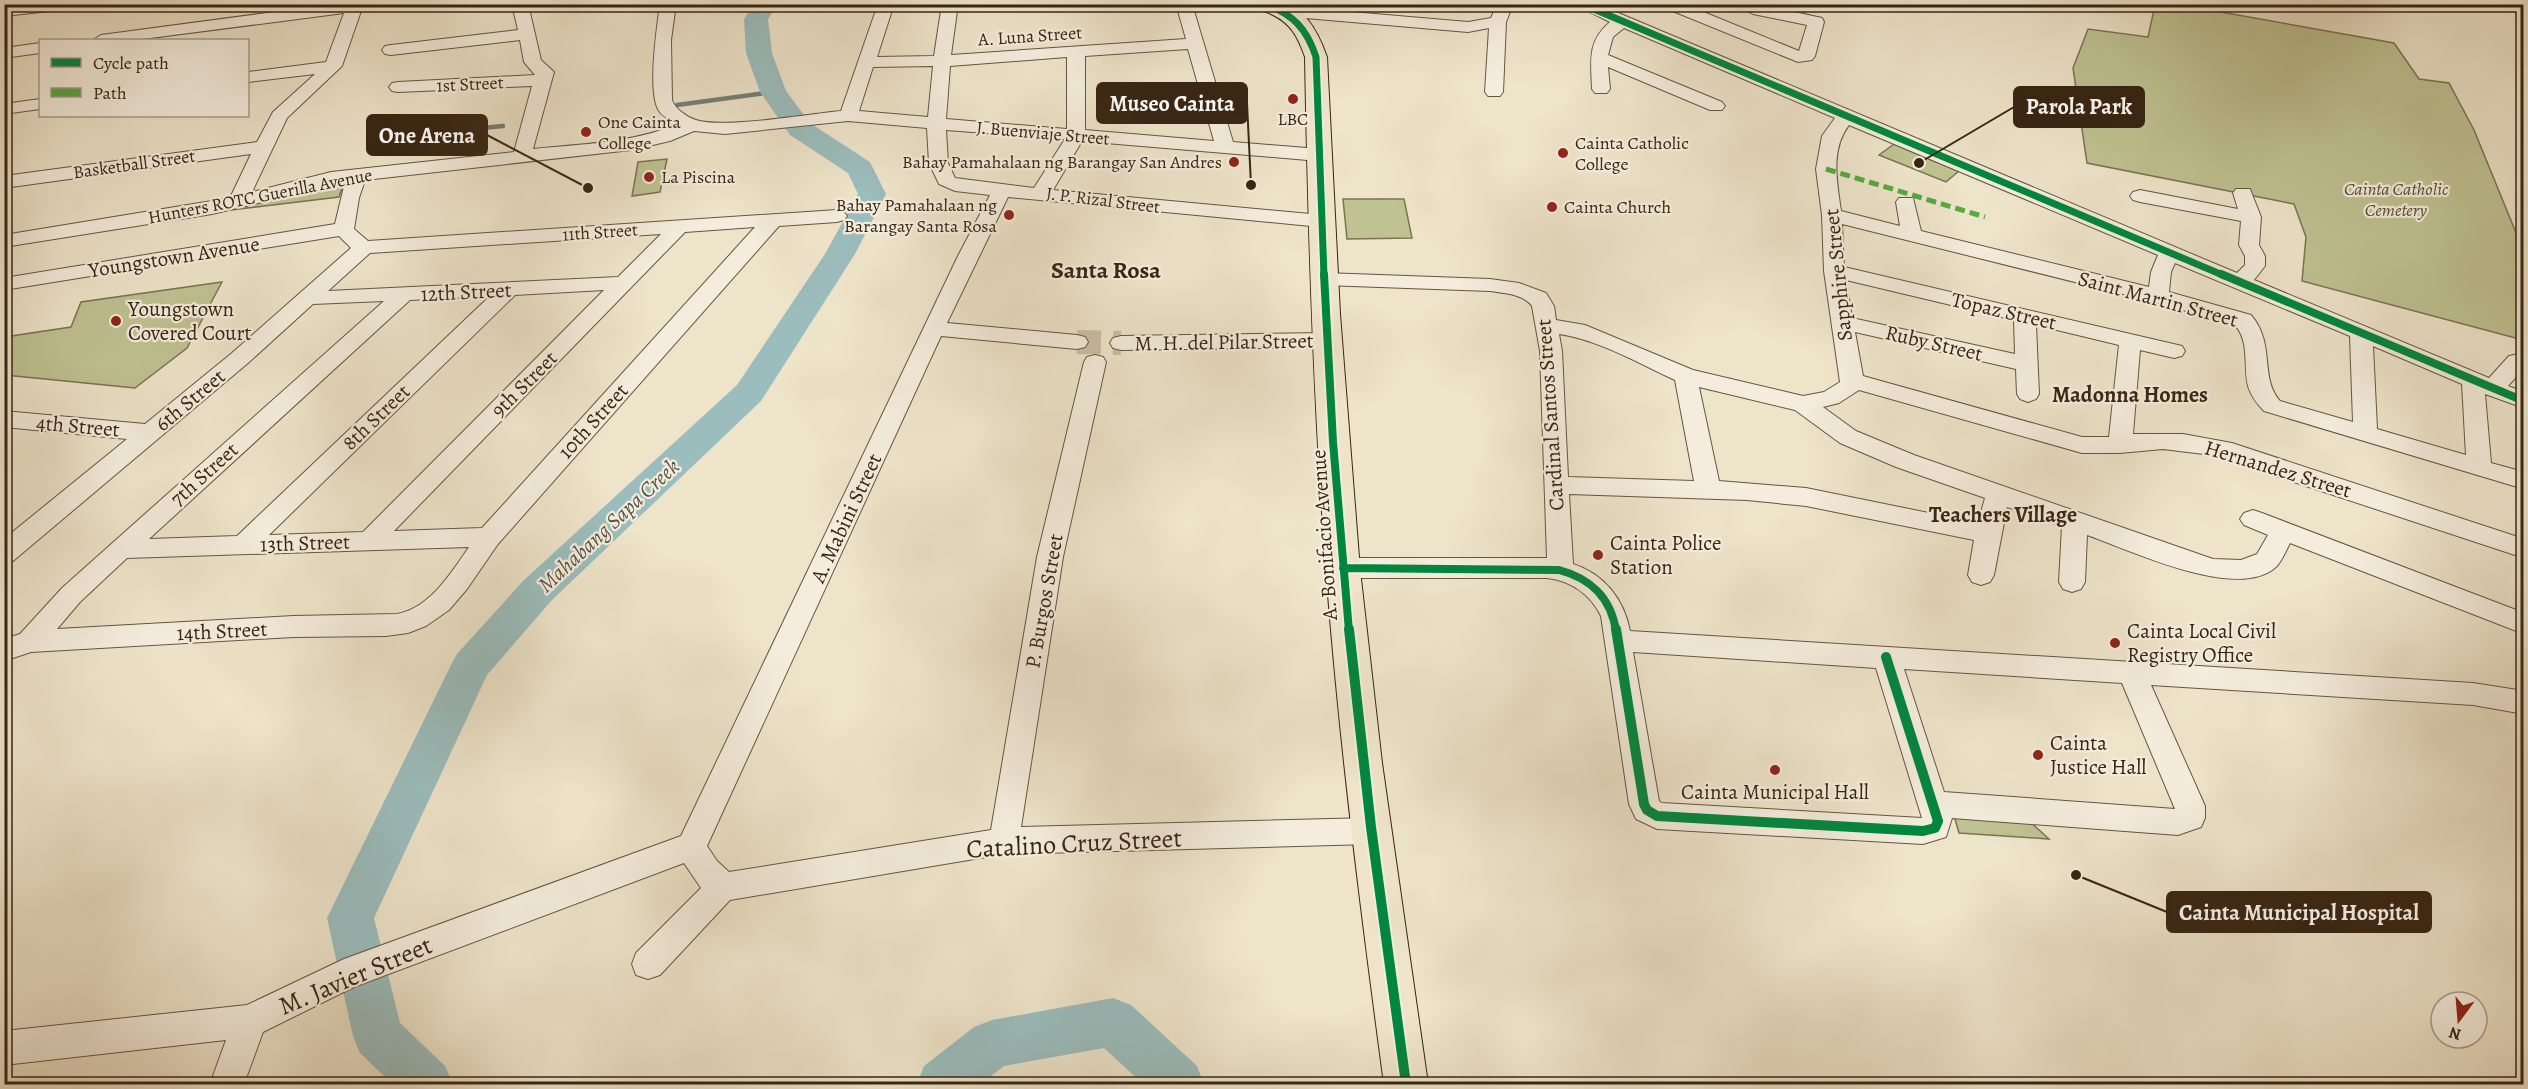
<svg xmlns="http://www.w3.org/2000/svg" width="2528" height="1089" viewBox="0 0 2528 1089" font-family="Alegreya,serif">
<rect width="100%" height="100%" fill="#eee4ca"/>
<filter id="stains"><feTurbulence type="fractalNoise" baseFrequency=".00333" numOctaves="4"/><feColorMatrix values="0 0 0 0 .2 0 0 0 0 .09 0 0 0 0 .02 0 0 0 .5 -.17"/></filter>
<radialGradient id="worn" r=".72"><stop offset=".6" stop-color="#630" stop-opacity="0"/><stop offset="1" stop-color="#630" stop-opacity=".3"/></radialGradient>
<!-- green -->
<path fill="#bfc292" stroke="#7b7452" stroke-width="1.5" d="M2155 5H2182L2394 43 2419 79 2449 83 2474 130 2523 250V340L2302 281 2306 237 2294 204 2087 163 2073 68 2088 29 2148 37Z
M1894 144 1959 171 1946 182 1879 155Z
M667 159 660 192 632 196 638 162Z
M345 180 339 197 231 210Z
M1343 199H1404L1412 238 1347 239Z
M222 282 187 348 135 388 5 375V337L71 327 81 302Z
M1953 812 2025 817 2049 839 1959 833Z"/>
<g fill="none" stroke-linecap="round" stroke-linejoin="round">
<!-- stream -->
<path stroke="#738079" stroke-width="4.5" d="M677 105 773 92
M429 133 503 126"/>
<!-- river -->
<path fill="#9bbdbd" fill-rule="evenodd" d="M754 4H778L768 19 772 53 786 91 810 123 870 162 886 194 855 254 761 401 551 601 487 675 374 918 400 1023 445 1066 453 1084H392L360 1053 353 1036 327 918 451 665 457 654 523 581 737 385 825 254 858 194 848 173 790 135 760 92 746 53 744 19Z
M1113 998 1131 1005 1197 1066 1204 1084H1143L1104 1048 1004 1066 981 1084H917L924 1066 974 1027 992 1020Z"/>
<!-- minor-tunnel -->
<path stroke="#c9bea5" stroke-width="24" stroke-dasharray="24 12" stroke-linecap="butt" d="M1077 342 1121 343"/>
<defs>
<path id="minor" d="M28 4H76L68 9 4 16V8Z
M334 4H383L381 7 361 11 342 66 287 118 252 192 331 172 514 152 532 86 398 92 392 91 389 87 392 83 398 82 535 75 524 62 520 40 391 55 385 54 382 50 385 46 391 45 518 30 512 4H528L541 60 554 72 533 149C582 144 632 143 678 124 672 121 663 117 659 111 647 93 657 27 660 4H676L671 40 672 100C675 109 687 117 696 120 724 129 808 114 841 111L878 4H894L877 57 934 56 942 4H958L951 55 1186 39 1176 4H1192L1233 142 1319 149 1326 151 1328 155 1326 159 1319 161 1082 141 1053 190 1321 215 1328 217 1331 221 1328 225 1321 227 1008 197 947 323 1077 335 1085 337 1088 342 1085 347 1077 349 941 336 707 846 717 861 729 872 991 830 1037 557 1084 362 1087 357 1095 355 1103 357 1106 362 1063 557 1021 827 1371 818 1382 822 1386 831 1382 840 1371 844 1004 854 730 900 660 975 648 979 636 975 632 964 636 953 701 888 684 863 354 987 263 1032 244 1084H210L226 1040 4 1065V1031L247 1005 344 959 681 836 958 256 990 195 955 191 939 184 929 163 927 128 848 121 725 134 694 131 670 141 631 150 365 180 359 198 354 229 368 241 837 210 844 212 847 216 844 220 837 222 779 226 498 544 467 589 449 610 426 626 408 633 386 636 293 637 31 652 4 661V639L20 634 62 588 384 301 313 304 248 363 13 561 4 563V539L127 439 4 427V411L145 424 232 353 351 248 339 236 4 290V278L335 224 345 182 212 214 4 247V235L230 198 251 154 4 188V176L257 142 273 112 315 74 248 82V72L326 62 344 13 135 40H93L101 35ZM1188 49 1214 141 1085 130V56ZM1067 57V129L946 119 950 66ZM933 66 928 117 859 111 873 67ZM946 130 1065 139 1034 188 955 178 948 163ZM755 227 482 528 394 531 685 232ZM661 234 618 277 328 291 370 253ZM604 290 363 532 269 535 515 295ZM490 296 237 536 149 539 410 300ZM469 547C451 573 430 608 397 614L293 616 57 629 80 602 127 558Z
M1497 4H1513L1506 22 1503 92 1500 96H1488L1485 92 1489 28 1468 32 1282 16 1274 11 1282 6 1468 22 1491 18Z
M1574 4H1597L2237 273 2245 265V256L2239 245 2241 221 2140 202 2133 200 2130 196 2133 192 2140 190 2238 209 2233 193 2236 189H2250L2261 217 2259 245 2265 256V266L2254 280 2489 378 2509 356 2524 353V368L2508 386 2524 392V408L2485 394 2491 463 2524 472V489L2264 411C2257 404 2251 396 2248 386 2243 366 2250 342 2235 325L2151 301 1842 224 1844 267 2182 346 2185 351 2182 356 2174 358 2140 350 2133 434H2183L2232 443 2524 539V558L2212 455 2163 449 2120 453H2082L1859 390 1839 403 1823 407 1856 431 1914 455 2213 559 2241 560 2257 554 2268 535 2244 525 2240 519 2244 513 2253 510 2262 513 2524 613V634L2290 543C2286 551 2282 561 2276 567 2237 602 2130 550 2087 535L2085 582 2081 589 2072 592 2063 589 2059 582 2062 526 2007 507 1994 575 1990 582 1981 585 1972 582 1968 575 1974 540 1806 506 1747 500 1569 494 1573 564C1604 574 1624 599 1630 631L2473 683 2524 691V714L2473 705 2151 685 2205 806V818L2201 827 2178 835 1952 818 1946 837 1923 844 1657 829 1636 819 1629 804 1601 616C1590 594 1571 581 1547 578H1343L1334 575 1330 568 1334 561 1343 558H1547L1540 351 1532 306C1523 294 1504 293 1490 291L1324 285 1317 283 1314 279 1317 275 1324 273 1490 279 1519 283 1546 293 1554 306 1556 320 1585 325 1693 370 1803 396 1824 392 1840 382 1824 271 1822 215 1816 169 1822 136 1835 118 1624 28 1613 37 1608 55 1722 102 1725 106 1722 110H1710L1608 67 1610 89 1607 93H1595L1592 89C1591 61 1587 41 1610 22ZM1849 125 2158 255 2151 272 2149 287 1921 231 1913 198H1899L1896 202 1900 226 1841 211C1837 182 1830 150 1849 125ZM2175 263 2350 336 2353 422 2280 401C2259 377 2276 344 2251 315L2169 292 2171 272ZM1846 280 2014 320 2015 354 1852 318ZM2036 325 2119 345 2109 437H2082L1863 376 1855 332 2016 369 2017 394 2020 399 2028 402 2036 399 2039 394ZM1559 334C1599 340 1638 363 1675 380L1694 481 1568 477 1562 351ZM2373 346 2462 384 2466 455 2377 429ZM1699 387 1795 410 1840 443 1896 467 1985 498 1978 523 1806 488 1719 481ZM1633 652 1876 668 1922 818 1662 803 1659 801ZM1904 669 2122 683 2175 809 1944 792Z
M1661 4H1684L1799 51 1807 25 1753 14 1735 4H1758L1822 18 1824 22 1815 56 1812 60 1798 62 1663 7Z
M40 43V53L4 58V48Z
M40 99V109L4 114V104Z
M1328 333 1336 335 1339 340 1336 345 1328 347 1121 350 1113 348 1110 343 1113 338 1121 336Z"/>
<path id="major" d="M1255 4C1264 4 1274 3 1283 4 1307 8 1320 37 1327 57L1340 314 1360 570 1382 763 1428 1084H1384C1361 913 1339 741 1326 569 1313 399 1308 228 1305 57 1298 37 1291 23 1271 14 1265 11 1259 10 1255 4Z"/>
</defs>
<!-- minor casing -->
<use href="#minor" stroke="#655541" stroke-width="2"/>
<!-- major casing -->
<use href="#major" stroke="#372513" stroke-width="2"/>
<!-- minor -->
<use href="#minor" fill="#f4eddd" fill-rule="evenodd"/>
<!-- major -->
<use href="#major" fill="#eee4ca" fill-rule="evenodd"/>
<!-- quiet -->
<path stroke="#55aa42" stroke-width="5" stroke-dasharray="10 5" stroke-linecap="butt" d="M1826 169 1985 217"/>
<defs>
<path id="cycleway-far2" d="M1265 4C1293 14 1307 29 1316 57L1324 276
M1582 4 2225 276"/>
<path id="cycleway-far1" d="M1324 274 1333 442 1349 631
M2221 274 2524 401
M1343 568 1559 570C1590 578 1611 598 1616 631"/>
<path id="cycleway" d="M1349 629 1371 827 1406 1084
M1616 629 1644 804 1647 810 1657 816 1923 831 1935 828 1938 821 1886 657"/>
</defs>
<!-- cycleway-far2 casing -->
<use href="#cycleway-far2" stroke="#f4eddd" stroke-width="10"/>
<!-- cycleway-far1 casing -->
<use href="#cycleway-far1" stroke="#f4eddd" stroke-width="12"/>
<!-- cycleway casing -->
<use href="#cycleway" stroke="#f4eddd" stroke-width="14"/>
<!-- cycleway-far2 -->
<use href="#cycleway-far2" stroke="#00873e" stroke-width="7"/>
<!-- cycleway-far1 -->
<use href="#cycleway-far1" stroke="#00873e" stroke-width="8"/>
<!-- cycleway -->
<use href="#cycleway" stroke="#00873e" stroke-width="10"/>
</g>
<!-- markers -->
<g fill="#8f2418" stroke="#f4eddd" stroke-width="2">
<circle cx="1293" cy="99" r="6"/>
<circle cx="586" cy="132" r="6"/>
<circle cx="1563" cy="153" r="6"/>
<circle cx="1234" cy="162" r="6"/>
<circle cx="649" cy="177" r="6"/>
<circle cx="1552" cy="207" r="6"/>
<circle cx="1009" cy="215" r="6"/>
<circle cx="116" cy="321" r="6"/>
<circle cx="1598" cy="555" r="6"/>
<circle cx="2115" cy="643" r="6"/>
<circle cx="2038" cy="755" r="6"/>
<circle cx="1775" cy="770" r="6"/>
</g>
<g text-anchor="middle" stroke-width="4.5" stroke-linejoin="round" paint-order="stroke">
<!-- far-street labels -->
<g font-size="18" fill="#372513" stroke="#f4eddd">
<text transform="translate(1030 36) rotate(-4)" y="6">A. Luna Street</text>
<text transform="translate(470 84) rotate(-3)" y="6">1st Street</text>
<text transform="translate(1043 133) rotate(5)" y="6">J. Buenviaje Street</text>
<text transform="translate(134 164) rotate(-8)" y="6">Basketball Street</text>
<text transform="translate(260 196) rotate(-11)" y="6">Hunters ROTC Guerilla Avenue</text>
<text transform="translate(1103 200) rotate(7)" y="6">J. P. Rizal Street</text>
<text transform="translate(600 232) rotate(-4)" y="6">11th Street</text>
</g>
<!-- far-poi labels -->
<g font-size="18" fill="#372513" stroke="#f4eddd" text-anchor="start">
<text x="1293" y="125" text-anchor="middle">LBC</text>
<text x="598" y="128">One Cainta<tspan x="598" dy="21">College</tspan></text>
<text x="1575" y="149">Cainta Catholic<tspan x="1575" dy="21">College</tspan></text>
<text x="1222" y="168" text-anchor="end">Bahay Pamahalaan ng Barangay San Andres</text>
<text x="661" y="183">La Piscina</text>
<text x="997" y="211" text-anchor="end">Bahay Pamahalaan ng<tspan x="997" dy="21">Barangay Santa Rosa</tspan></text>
<text x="1564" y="213">Cainta Church</text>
</g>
<!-- far-park labels -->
<g font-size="18" font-style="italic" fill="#594c33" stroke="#f4eddd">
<text x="2396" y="195">Cainta Catholic<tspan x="2396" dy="21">Cemetery</tspan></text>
</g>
<!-- street labels -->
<g font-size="21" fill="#372513" stroke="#f4eddd">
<text transform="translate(174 257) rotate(-9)" y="7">Youngstown Avenue</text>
<text transform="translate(1838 275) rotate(-96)" y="7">Sapphire Street</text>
<text transform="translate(466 292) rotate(-3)" y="7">12th Street</text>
<text transform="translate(2158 299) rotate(15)" y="7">Saint Martin Street</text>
<text transform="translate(2004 311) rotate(13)" y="7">Topaz Street</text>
<text transform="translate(1224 342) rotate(-1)" y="7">M. H. del Pilar Street</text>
<text transform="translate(1934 343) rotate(13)" y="7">Ruby Street</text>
<text transform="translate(524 384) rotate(-45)" y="7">9th Street</text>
<text transform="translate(190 400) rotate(-40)" y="7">6th Street</text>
<text transform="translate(1550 415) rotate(-94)" y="7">Cardinal Santos Street</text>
<text transform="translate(376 417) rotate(-44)" y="7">8th Street</text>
<text transform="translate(593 421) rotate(-48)" y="7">10th Street</text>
<text transform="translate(78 426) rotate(5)" y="7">4th Street</text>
<text transform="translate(2278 469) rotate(17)" y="7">Hernandez Street</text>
<text transform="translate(204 474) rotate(-42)" y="7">7th Street</text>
<text transform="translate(846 518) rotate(-65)" y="7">A. Mabini Street</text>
<text transform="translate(1324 535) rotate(-94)" y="7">A. Bonifacio Avenue</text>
<text transform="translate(305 543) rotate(-2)" y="7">13th Street</text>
<text transform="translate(1044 601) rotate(-80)" y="7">P. Burgos Street</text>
<text transform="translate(222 631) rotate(-3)" y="7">14th Street</text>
</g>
<!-- poi labels -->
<g font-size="21" fill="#372513" stroke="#f4eddd" text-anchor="start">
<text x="128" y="316">Youngstown<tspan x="128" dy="24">Covered Court</tspan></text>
<text x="1610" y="550">Cainta Police<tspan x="1610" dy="24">Station</tspan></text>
<text x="2127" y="638">Cainta Local Civil<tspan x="2127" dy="24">Registry Office</tspan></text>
<text x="2050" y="750">Cainta<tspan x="2050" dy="24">Justice Hall</tspan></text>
<text x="1775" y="799" text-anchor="middle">Cainta Municipal Hall</text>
</g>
<!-- neighbourhood labels -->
<g font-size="22" font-weight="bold" fill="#372513" stroke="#f4eddd">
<text x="2130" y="402">Madonna Homes</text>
<text x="2003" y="522">Teachers Village</text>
</g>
<!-- water labels -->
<g font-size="22" font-style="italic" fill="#555346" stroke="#f4eddd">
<text transform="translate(608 525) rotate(-43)" y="8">Mahabang Sapa Creek</text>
</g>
<!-- quarter labels -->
<g font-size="24" font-weight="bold" fill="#372513" stroke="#f4eddd">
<text x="1106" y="278">Santa Rosa</text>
</g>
<!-- near-street labels -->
<g font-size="26" fill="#372513" stroke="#f4eddd">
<text transform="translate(1074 843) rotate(-3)" y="9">Catalino Cruz Street</text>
<text transform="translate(355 975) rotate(-23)" y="9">M. Javier Street</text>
</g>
</g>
<!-- callouts -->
<path fill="none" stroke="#372513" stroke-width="2" d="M1251 185L1247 103M1919 163L2014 107M588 188L487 135M2076 875L2167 912"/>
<g fill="#372513" stroke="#f4eddd" stroke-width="2">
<circle cx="1251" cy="185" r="6"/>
<circle cx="1919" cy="163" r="6"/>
<circle cx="588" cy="188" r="6"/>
<circle cx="2076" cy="875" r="6"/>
</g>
<g fill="#372513" stroke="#372513" stroke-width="2">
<rect x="1097" y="83" width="150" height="40" rx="6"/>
<rect x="2014" y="87" width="130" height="40" rx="6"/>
<rect x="367" y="115" width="120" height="40" rx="6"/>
<rect x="2167" y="892" width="264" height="40" rx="6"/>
</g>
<g font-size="22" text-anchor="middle" font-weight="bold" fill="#fff">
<text x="1172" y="111">Museo Cainta</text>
<text x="2079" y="114">Parola Park</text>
<text x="427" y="143">One Arena</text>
<text x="2299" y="920">Cainta Municipal Hospital</text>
</g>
<!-- margin -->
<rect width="2528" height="1089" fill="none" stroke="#eee4ca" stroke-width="24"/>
<rect x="6" y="6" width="2516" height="1077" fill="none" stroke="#372513" stroke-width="3"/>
<rect x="12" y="12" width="2504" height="1065" fill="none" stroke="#372513" stroke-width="1.5"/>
<!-- legend -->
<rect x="39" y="39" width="210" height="78" fill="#f4eddd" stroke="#a89d8c" stroke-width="1.5"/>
<rect x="51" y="58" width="30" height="9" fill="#00873e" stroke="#a89d8c" stroke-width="1.5"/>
<text x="93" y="69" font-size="18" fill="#372513">Cycle path</text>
<rect x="51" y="88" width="30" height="9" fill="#55aa42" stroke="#a89d8c" stroke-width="1.5"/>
<text x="93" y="99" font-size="18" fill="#372513">Path</text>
<!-- north arrow -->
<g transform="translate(2459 1020) rotate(196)"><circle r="28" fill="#f4eddd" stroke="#a89d8c" stroke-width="1.5"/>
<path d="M0-4.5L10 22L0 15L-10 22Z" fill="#8f2418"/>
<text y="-9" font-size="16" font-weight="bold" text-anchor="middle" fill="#372513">N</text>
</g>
<rect width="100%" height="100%" filter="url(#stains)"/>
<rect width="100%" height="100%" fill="url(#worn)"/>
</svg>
